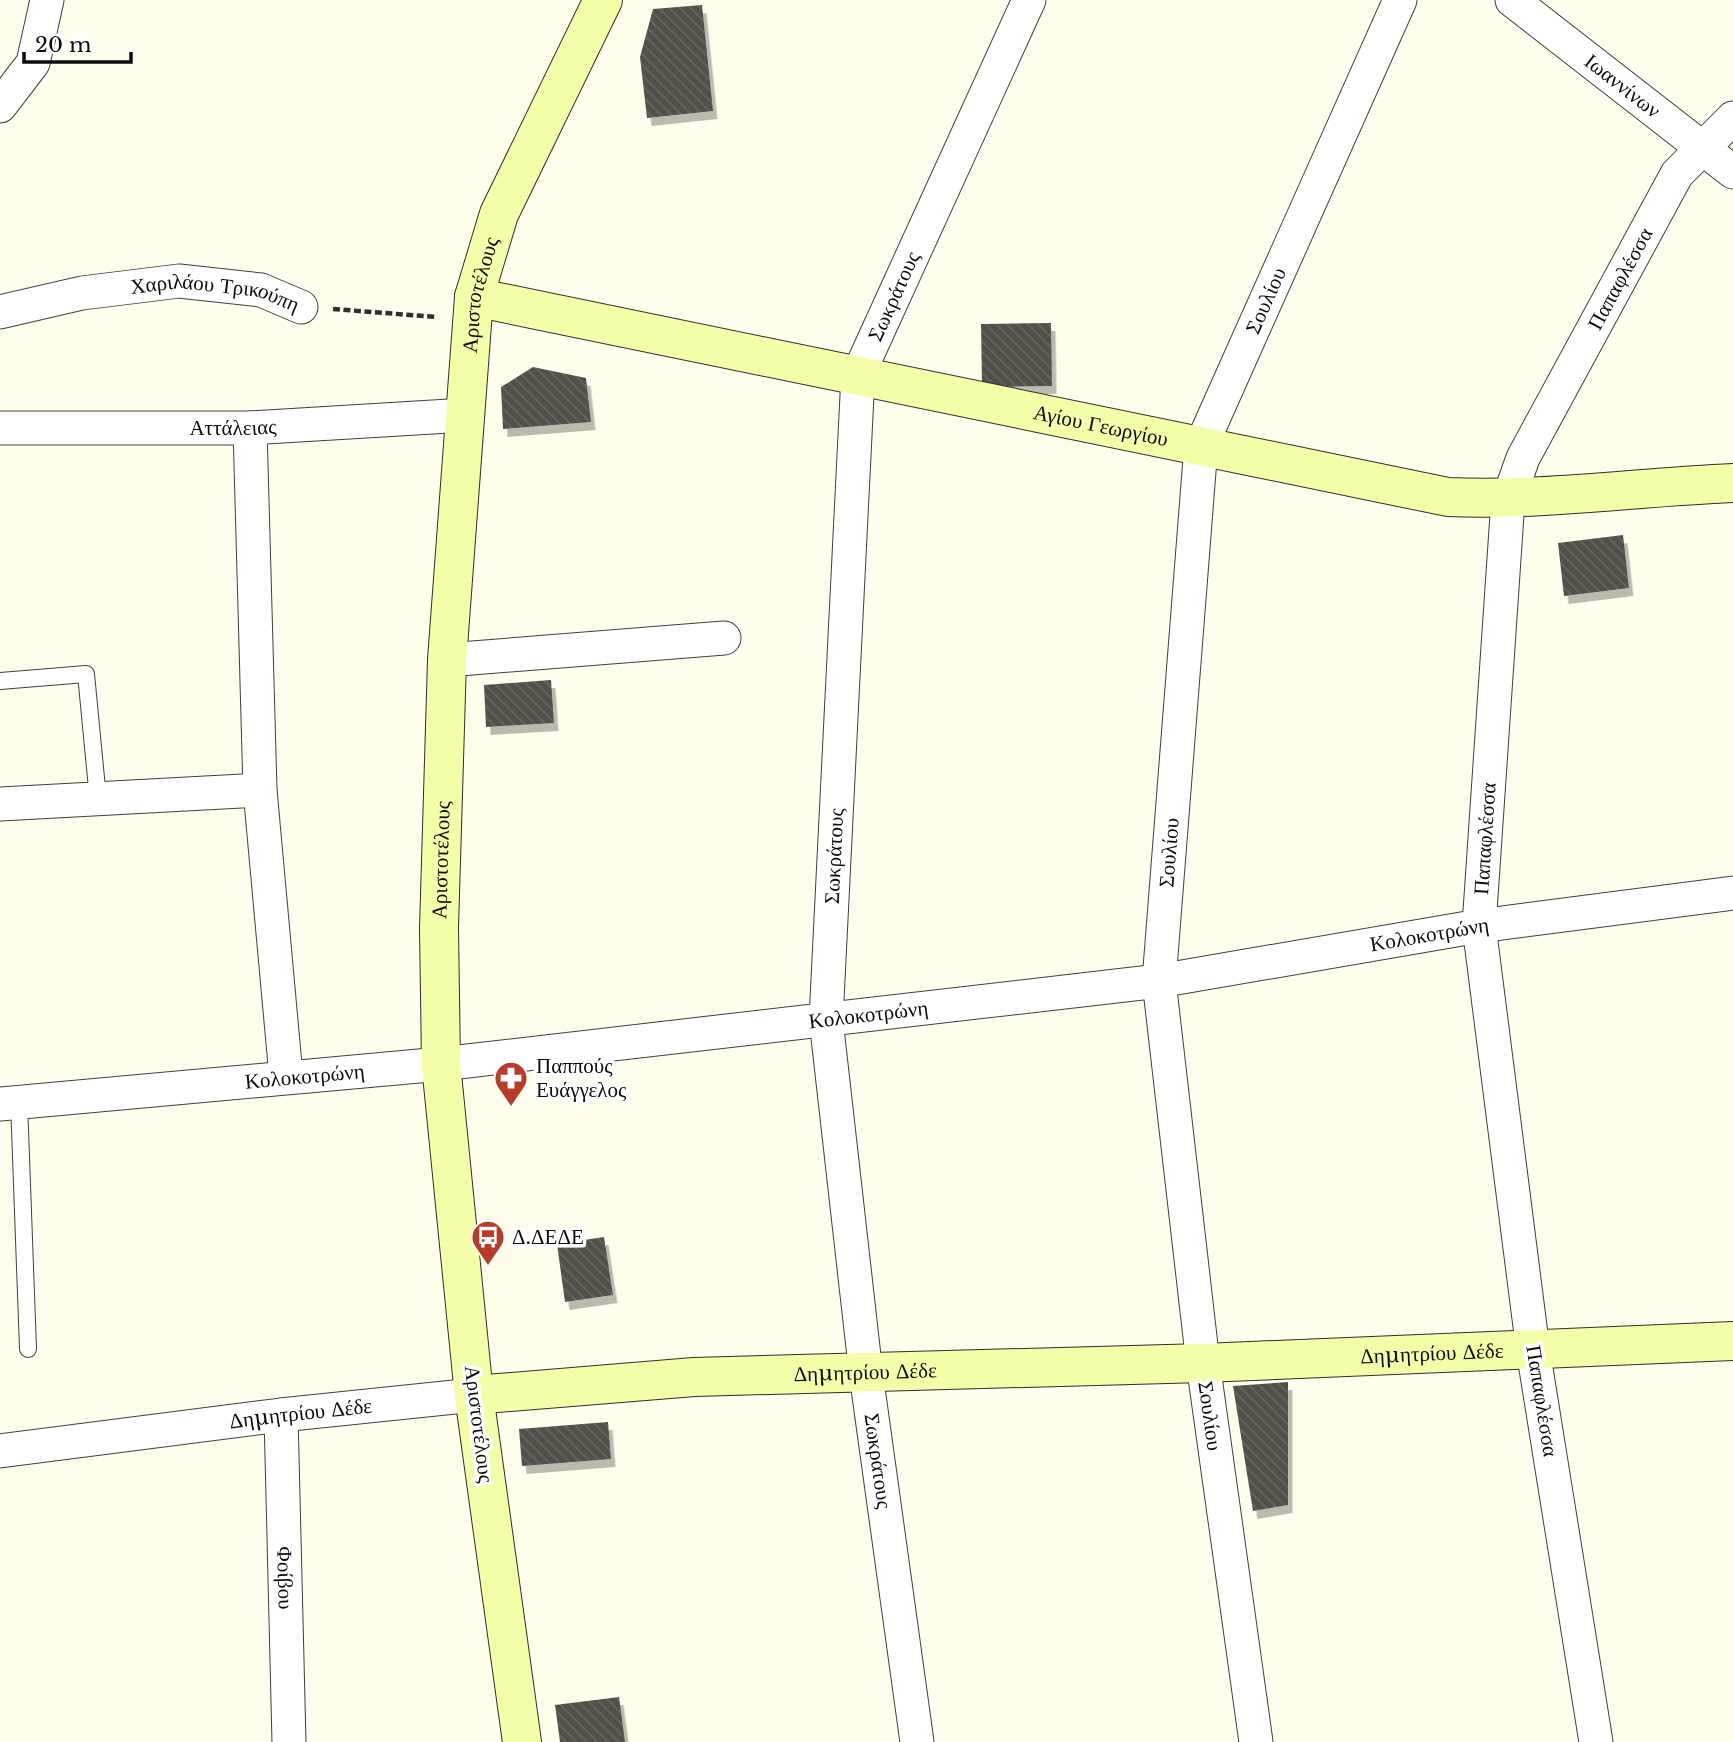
<svg xmlns="http://www.w3.org/2000/svg" width="1733" height="1742" viewBox="0 0 1733 1742" font-family="'Libre Baskerville',serif">
<defs>
<pattern id="building-back-hatch" width="6" height="6" patternUnits="userSpaceOnUse" patternTransform="scale(1.75)"><rect width="6" height="6" fill="#555049"/><path d="M-1 5l2 2M0 0l6 6M5-1l2 2" fill="none" stroke="#68645f"/></pattern>
<filter id="shadow"><feDropShadow dx="4.5" dy="8" stdDeviation="0" flood-color="#0004"/></filter>
</defs>
<rect width="100%" height="100%" fill="#fffeec"/>
<!-- building -->
<path fill="url(#building-back-hatch)" filter="url(#shadow)" d="M702 5 713 111 647 118 640 57 653 9Z
M1051 323 1052 386 982 387 981 324Z
M533 367 586 378 591 422 503 429 501 387Z
M1623 535 1629 588 1564 596 1558 543Z
M551 680 554 723 486 727 484 685Z
M604 1237 613 1295 565 1302 557 1244Z
M1288 1382V1505L1253 1511 1233 1386Z
M608 1422 611 1459 522 1466 519 1429Z
M619 1697 625 1742H560L555 1705Z"/>
<g fill="none" stroke-linecap="round" stroke-linejoin="round">
<defs>
<path id="lane" d="M0 681 86 674 98 799
M19 1102 28 1349"/>
<g id="street">
<path id="s1" d="M1512 0 1733 172"/>
<path d="M0 106 33 63 47 0"/>
<path id="s2" d="M0 312 82 293 179 281 261 290 301 307"/>
<path id="s3" d="M0 428H250L466 415"/>
<path d="M250 428 260 790 286 1076"/>
<path d="M447 660 724 638"/>
<path d="M0 804 260 790"/>
<path id="s4" d="M0 1104 441 1064 1159 981 1479 926 1733 893"/>
<path id="s5" d="M281 1415 289 1742"/>
<path id="s6" d="M0 1451 281 1415 474 1395"/>
<path id="s7" d="M917 1742 866 1374 826 1020 858 375 1029 0"/>
<path id="s8" d="M1256 1742 1203 1363 1159 981 1201 446 1400 0"/>
<path id="s9" d="M1596 1742 1533 1350 1479 926 1508 500 1523 458 1677 174 1733 118"/>
</g>
<g id="secondary">
<path id="s10" d="M474 297 1448 497C1544 501 1637 487 1733 483"/>
<path id="s11" d="M474 1395 694 1377 1203 1363 1733 1341"/>
<path id="s12" d="M522 1742 474 1395 441 1064 439 928 447 660 474 297 499 214 603 0"/>
</g>
</defs>
<!-- lane casing -->
<use href="#lane" stroke="#3f3f3f" stroke-width="18"/>
<!-- street casing -->
<use href="#street" stroke="#3f3f3f" stroke-width="35"/>
<!-- secondary casing -->
<use href="#secondary" stroke="#2e2e2e" stroke-width="40"/>
<!-- path -->
<path stroke="#2e2e2e" stroke-width="4.5" stroke-dasharray="7 3.5" stroke-linecap="butt" d="M333 309 436 317"/>
<!-- lane -->
<use href="#lane" stroke="#fff" stroke-width="16"/>
<!-- street -->
<use href="#street" stroke="#fff" stroke-width="33"/>
<!-- secondary -->
<use href="#secondary" stroke="#f6fda9" stroke-width="38"/>
</g>
<!-- icons -->
<defs>
<symbol id="pharmacy-pin" viewBox="-11 -11 22 30"><path d="M0 17L-7.5 6A9.5 9.5 0 1 1 7.5 6Z" fill="#b83d28" stroke="#fff"/><path d="M-2-6h4v4h4v4h-4v4h-4v-4h-4v-4h4Z" fill="#fff"/></symbol>
<symbol id="bus-pin" viewBox="-11 -11 22 30"><path d="M0 17L-7.5 6A9.5 9.5 0 1 1 7.5 6Z" fill="#b83d28" stroke="#fff"/><path d="M-5-6H5V4H4V6H2V4H-2V6H-4V4H-5ZM-3.5-4V0h7V-4ZM-3.5 1.2v1.5H-2V1.2ZM2 1.2v1.5H3.5V1.2Z" fill="#fff"/></symbol>
</defs>
<g fill-rule="evenodd">
<use href="#pharmacy-pin" x="492" y="1059" width="38" height="52"/>
<use href="#bus-pin" x="469" y="1218" width="38" height="52"/>
</g>
<g text-anchor="middle" stroke-width="7" stroke-linejoin="round" paint-order="stroke">
<!-- street labels -->
<g font-size="21" fill="#0c0c0c" stroke="#fff">
<text dy="7" stroke="none"><textPath href="#s1" startOffset="140">Ιωαννίνων</textPath></text>
<text dy="7" stroke="none"><textPath href="#s9" startOffset="1500">Παπαφλέσσα</textPath></text>
<text dy="7" stroke="none"><textPath href="#s12" startOffset="1454">Αριστοτέλους</textPath></text>
<text dy="7" stroke="none"><textPath href="#s7" startOffset="1460">Σωκράτους</textPath></text>
<text dy="7" stroke="none"><textPath href="#s2" startOffset="219">Χαριλάου Τρικούπη</textPath></text>
<text dy="7" stroke="none"><textPath href="#s8" startOffset="1463">Σουλίου</textPath></text>
<text dy="7" stroke="none"><textPath href="#s10" startOffset="640">Αγίου Γεωργίου</textPath></text>
<text dy="7" stroke="none"><textPath href="#s3" startOffset="233">Αττάλειας</textPath></text>
<text dy="7" stroke="none"><textPath href="#s9" startOffset="912">Παπαφλέσσα</textPath></text>
<text dy="7" stroke="none"><textPath href="#s8" startOffset="896">Σουλίου</textPath></text>
<text dy="7" stroke="none"><textPath href="#s7" startOffset="892">Σωκράτους</textPath></text>
<text dy="7" stroke="none"><textPath href="#s12" startOffset="887">Αριστοτέλους</textPath></text>
<text dy="7" stroke="none"><textPath href="#s4" startOffset="1440">Κολοκοτρώνη</textPath></text>
<text dy="7" stroke="none"><textPath href="#s4" startOffset="873">Κολοκοτρώνη</textPath></text>
<text dy="7" stroke="none"><textPath href="#s4" startOffset="306">Κολοκοτρώνη</textPath></text>
<text dy="7" stroke="none"><textPath href="#s11" startOffset="959">Δημητρίου Δέδε</textPath></text>
<text dy="7" stroke="none"><textPath href="#s11" startOffset="392">Δημητρίου Δέδε</textPath></text>
<text transform="translate(1542 1401) rotate(81)" y="7">Παπαφλέσσα</text>
<text dy="7" stroke="none"><textPath href="#s6" startOffset="303">Δημητρίου Δέδε</textPath></text>
<text transform="translate(1210 1416) rotate(82)" y="7">Σουλίου</text>
<text transform="translate(479 1424) rotate(83)" y="7">Αριστοτέλους</text>
<text transform="translate(878 1461) rotate(82)" y="7">Σωκράτους</text>
<text dy="7" stroke="none"><textPath href="#s5" startOffset="163">Φοίβου</textPath></text>
</g>
<!-- poi labels -->
<g font-size="21" fill="#0c0c0c" stroke="#fff" text-anchor="start">
<text x="536" y="1073">Παππούς<tspan x="536" dy="24">Ευάγγελος</tspan></text>
<text x="512" y="1244">Δ.ΔΕΔΕ</text>
</g>
</g>
<!-- scale -->
<path d="M24 52v10h107v-10" fill="none" stroke="#0c0c0c" stroke-width="3.5"/>
<text x="35" y="52" font-size="21" fill="#0c0c0c" stroke="#ffffff" stroke-width="5" paint-order="stroke">20 m</text>
</svg>
